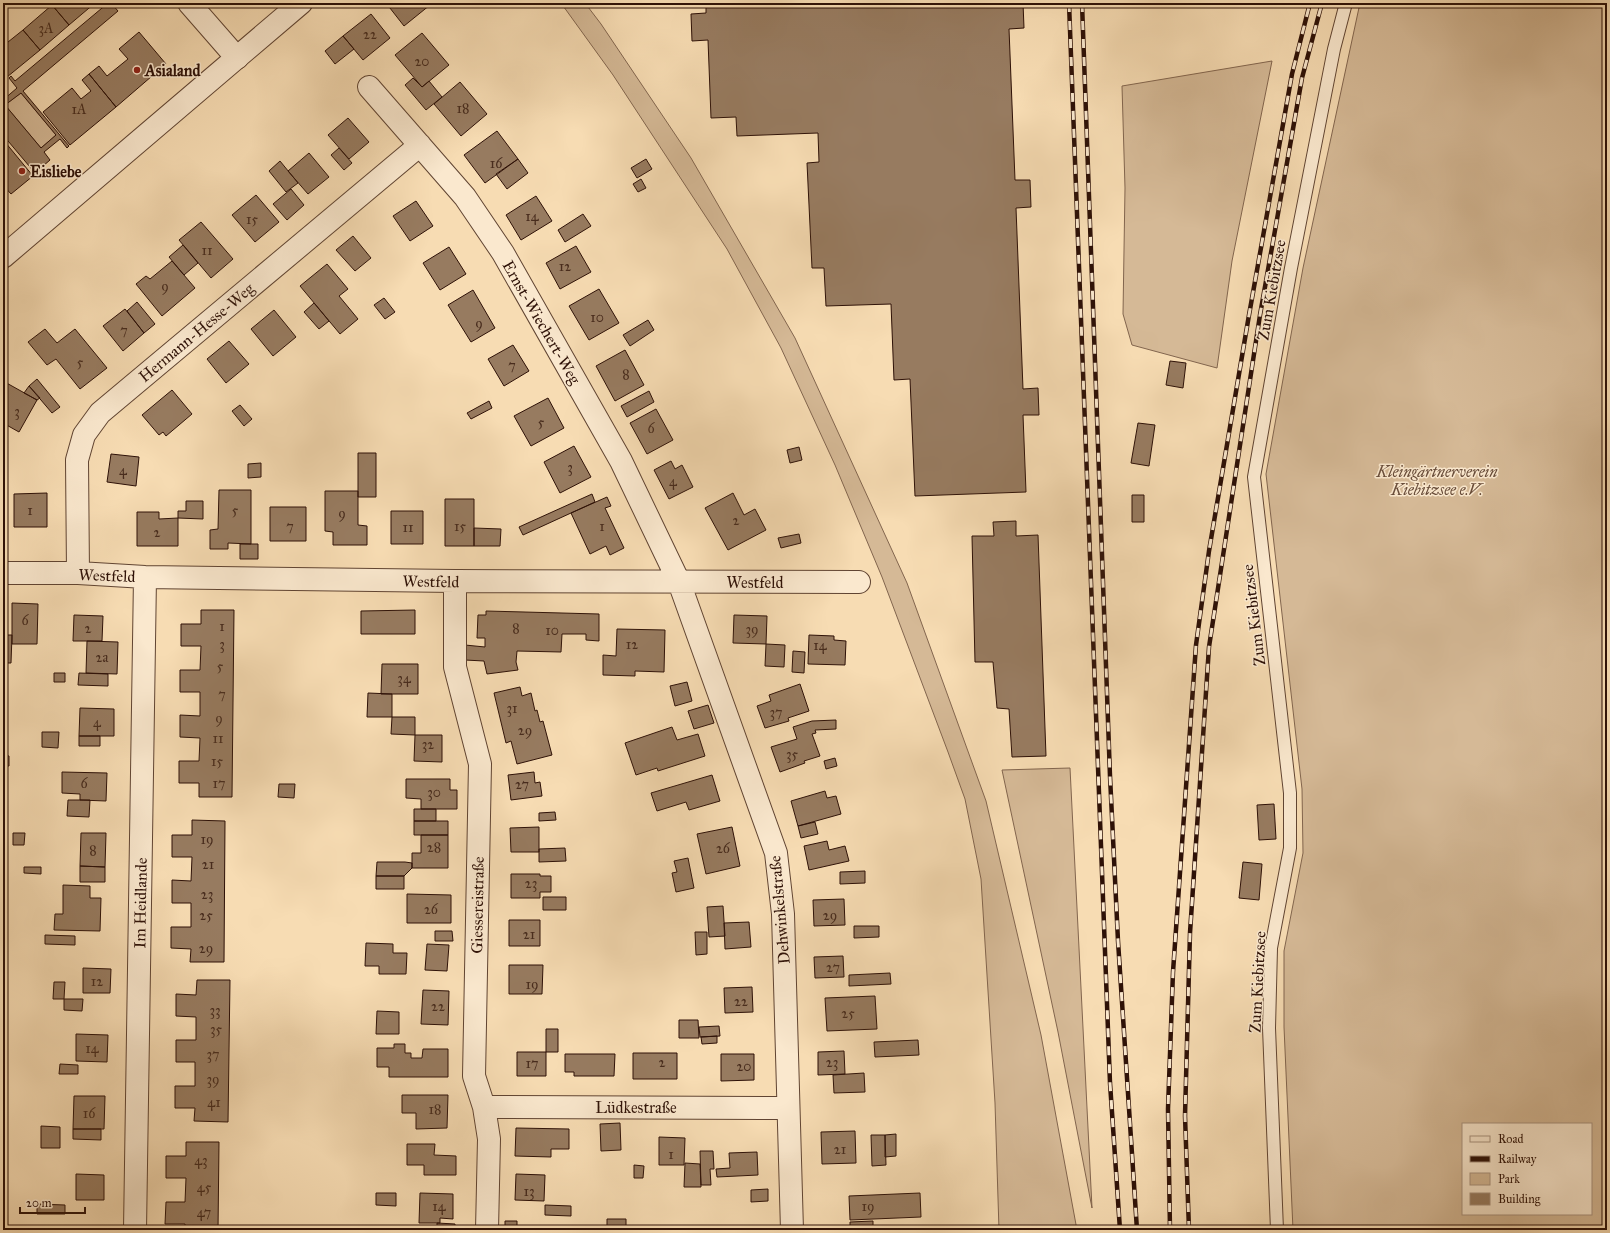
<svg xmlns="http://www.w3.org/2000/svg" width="1610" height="1233" viewBox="0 0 1610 1233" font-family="'IM FELL Great Primer',serif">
<rect width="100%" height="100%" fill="#f7dcb3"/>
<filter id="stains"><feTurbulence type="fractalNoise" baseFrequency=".005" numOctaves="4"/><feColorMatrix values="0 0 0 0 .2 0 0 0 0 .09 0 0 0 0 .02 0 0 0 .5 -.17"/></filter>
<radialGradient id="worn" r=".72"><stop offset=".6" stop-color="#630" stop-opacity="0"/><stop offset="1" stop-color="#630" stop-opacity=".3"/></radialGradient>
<!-- green -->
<path fill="#d5b996" stroke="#82654e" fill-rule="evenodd" d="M561 3H585L601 24 691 158 795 338 907 583 986 801 1041 1035 1077 1230H999L995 1103 981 879 965 799 948 752 882 577 835 465 781 348 727 249 613 75Z
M1360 3H1607V1230H1293L1284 1027V951L1303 853 1302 789 1266 474 1303 268ZM1463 1124H1591V1214H1463Z
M1272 61 1232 261 1217 368 1132 345 1123 314 1125 188 1122 86Z
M21 93 56 135 41 148 5 105Z
M1070 768 1092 1208 1058 1032 1002 770Z"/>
<!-- building -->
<path fill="#977b60" stroke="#2e1107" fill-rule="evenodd" d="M54 3H95L69 25 52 5Z
M108 3H111L118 11 23 91 69 146 67 148 60 139 44 152 50 160 35 173 3 135V100L17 88 9 78 11 76 15 81ZM21 93 56 135 41 148 5 105Z
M386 3H428L430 5 404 26Z
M706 3H1023L1024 28 1009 29 1015 180H1030L1031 207 1016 208 1023 389 1038 388 1039 415H1023L1026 492 915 496 910 379 894 380 891 304 826 306 824 268H812L807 163 819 162 818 133 737 136 736 117 711 118 708 40 692 41 691 14 706 13Z
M52 5 69 25 40 50 23 30Z
M371 14 390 38 363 60 343 36Z
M23 30 40 50 7 77 3 72V46Z
M139 32 166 64 116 107 89 74 99 66 107 76 128 59 119 49Z
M422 33 449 65 422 87 395 55Z
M343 36 354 49 335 64 325 51Z
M89 74 116 107 70 145 43 112 72 88 81 99 91 91 82 80Z
M413 78 422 87 429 81 442 97 426 110 405 85Z
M460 82 487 114 461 136 434 104Z
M348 118 369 142 349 159 328 135Z
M497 131 518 159 485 183 464 155Z
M5 142 33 176 11 194 3 185V144Z
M339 148 352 163 344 170 331 155Z
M309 153 329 177 308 194 288 171Z
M518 159 528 173 507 189 496 174Z
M646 159 652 169 637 178 631 168Z
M280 161 298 183 286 192 269 171Z
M641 179 646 188 638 192 633 184Z
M291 189 304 205 287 220 273 204Z
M256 195 279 222 255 242 232 215Z
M536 196 552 221 521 240 506 215Z
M416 201 433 226 410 241 393 216Z
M583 214 591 226 565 242 558 230Z
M201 222 233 259 211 278 179 240Z
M353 236 371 258 355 271 336 250Z
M183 245 198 263 184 275 169 257Z
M576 246 591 272 560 289 546 263Z
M449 247 466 274 440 290 423 263Z
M172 261 195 288 162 316 136 284 146 276 150 279Z
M327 264 348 289 339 296 358 319 340 334 300 286Z
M599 289 619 323 589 340 569 306Z
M473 290 495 328 471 342 448 305Z
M384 298 395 312 385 319 374 305Z
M137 302 155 324 144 333 127 311Z
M314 303 329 321 319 329 304 312Z
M125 309 144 333 123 351 103 326Z
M274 310 296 337 273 356 251 329Z
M648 320 654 330 630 346 623 335Z
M45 329 57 343 75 329 107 368 80 389 56 359 47 365 28 342Z
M229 341 249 364 226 383 207 359Z
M513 345 529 371 504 386 488 359Z
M625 350 644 385 615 401 596 366Z
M1170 361 1186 363 1183 388 1166 385Z
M37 379 60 407 52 413 29 386Z
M3 381 37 400 19 432 3 423Z
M29 386 40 398 37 400 24 393Z
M172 390 192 414 166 436 163 432 159 435 142 415Z
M649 391 654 402 627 417 621 406Z
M548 398 564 428 531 446 514 416Z
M489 401 492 408 471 419 467 413Z
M240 405 252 419 244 426 232 411Z
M656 409 673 440 647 454 630 423Z
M1138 423 1155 425 1149 466 1131 463Z
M574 446 591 477 560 493 544 462Z
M799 447 802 460 790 463 787 450Z
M358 453H376V497H358Z
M111 454 139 457 136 486 107 482Z
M671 461 675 469 682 465 693 487 669 499 654 470Z
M261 463V477L248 478V464Z
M219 490H251V544L228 543V549H210V530L218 529Z
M325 491H358V525L367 526V545H333V532L325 531Z
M47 493V527H14V494Z
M733 493 744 515 755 509 766 530 728 550 705 508Z
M592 494 595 502 523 535 519 527Z
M1132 495H1144V522H1132Z
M607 497 611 506 605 508 624 548 610 555 606 546 590 554 571 513Z
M445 499H474V546H445Z
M186 501H203V519L178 518V511H186Z
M270 507H306V541H270Z
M391 511H423V544H391Z
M137 512H159V519L178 518V546H137Z
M1016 521V536L1038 535 1046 756 1012 757 1009 709 997 708 993 662H975L972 536H994L993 522Z
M474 528 501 529 500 546H474Z
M799 534 801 543 781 548 778 538Z
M240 544H258V559H240Z
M12 603 38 604 37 644H12Z
M201 610H234L232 797H199V783H179V761H199L200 738 180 737V715L200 716V692H180V670H200L201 646H181V624H201Z
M415 610V634H361V611Z
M486 611 599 614V641L586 640V634H562L561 652 517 651 516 662 518 670 487 674 484 661 465 660V645L485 647V638H477L478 615H486Z
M74 615 103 616 102 641H73Z
M734 615 767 616 766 644 733 643Z
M617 629 665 630 664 672 635 671V676L603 675V655L616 656Z
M3 635H12L11 663H3Z
M809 635 834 636V640L846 641 845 665 808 664Z
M87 641 118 642 117 674 86 673Z
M766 644 785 645 784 667 765 666Z
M793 651 805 652 804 673 792 672Z
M382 664H418V694H381Z
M54 673H65V682H54Z
M79 673 108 674V686L78 685Z
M687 682 692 701 675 706 670 686Z
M800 684 809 711 788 718 789 721 765 728 757 706 771 701 769 695Z
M520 687 522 696 531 693 535 711 537 710 540 722 543 721 552 755 517 764 511 741 506 743 494 693Z
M368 693 392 694V717H367Z
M708 705 714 723 694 729 688 711Z
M80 708 114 709V736H79Z
M392 717H415V735L391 734Z
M836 720V729L815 730 816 733 812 734 820 756 804 761 805 763 780 772 771 747 797 739 793 727 812 721Z
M672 727 677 740 698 734 705 756 658 771 657 768 636 775 625 743Z
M42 732H59L58 748 42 747Z
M415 735H442V762L414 761Z
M79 736H100V746H79Z
M3 755 9 756V766H3Z
M835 758 837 766 826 769 824 761Z
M62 772 107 773 106 801 80 800V794L62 793Z
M534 772 535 783 540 782 542 796 511 800 508 775Z
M712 775 720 801 689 810 686 802 657 811 651 793Z
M406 779H450V790H457V809H421V799L406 798Z
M279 784H295L294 798 278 797Z
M825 791 827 798 836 796 841 814 798 826 791 801Z
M68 800H90L89 817 67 816Z
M1274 804 1276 839 1259 840 1257 805Z
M414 809H436V821H414Z
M555 812 556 820 539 821V813Z
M192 820 225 821 224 962H190L191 949 171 948V927H191V903H172V880L191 881 192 857H172V835H192Z
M414 821H448V835H414Z
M815 822 818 834 801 838 798 826Z
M539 827V852H511L510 828Z
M732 827 740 866 706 874 697 834Z
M13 833H25L24 845H13Z
M81 833H106L105 867 80 866Z
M421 835H448V868H412V853H421Z
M827 841 829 850 845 846 849 861 809 870 804 846Z
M565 848 566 861 539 862V849Z
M688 858 694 888 676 892 672 873 677 872 674 861Z
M377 862H405L412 863V868L404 876H376Z
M1243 862 1262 864 1259 900 1239 898Z
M80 866 105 867V882H80Z
M24 867H41V874L24 873Z
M865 871V883L840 884V872Z
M511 874H540V876H551V892H540V898H511Z
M376 876H404V889H376Z
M63 885 90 886V898H101L100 931 54 930 55 914H63Z
M407 894 451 895V923H407Z
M543 897H566V910H543Z
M844 899 845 925 814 926 813 900Z
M723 906 725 936 709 937 707 907Z
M509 920H540V946H509Z
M749 922 751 947 725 949 724 923Z
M854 926H879V937L854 938Z
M435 931H452L453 941H435Z
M695 932H707V954L696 955Z
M45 935 75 936V945L45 944Z
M366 943 393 944V953H407L406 974H379V966H365Z
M427 944 449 945 447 971 425 970Z
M843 956 844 977 815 978 814 957Z
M509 965H543L542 994H509Z
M83 968 111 969 110 993H83Z
M890 973 891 984 849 986V975Z
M197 980H230L228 1122 194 1121 195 1108H175V1086H195V1062H176V1040H196V1017L176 1016V994L196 995Z
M54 982H65L64 999H53Z
M752 987 753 1012 725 1013 724 988Z
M423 990 449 991 448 1025 421 1024Z
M875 996 877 1029 827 1031 825 998Z
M64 999H83L82 1011 64 1010Z
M377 1011 399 1012V1034H376Z
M679 1020H698L699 1038H679Z
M719 1026 720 1036 700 1037 699 1027Z
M546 1029H558V1052H546Z
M76 1034 108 1035 107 1062 76 1061Z
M717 1036V1043L702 1044 701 1037Z
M918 1040 919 1055 875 1057 874 1042Z
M394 1044H405V1053H411V1058H422L423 1049H448V1077H389V1067H377V1048H394Z
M844 1051 845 1074 818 1075V1052Z
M517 1052H546V1076H517Z
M633 1053H677V1079H633Z
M565 1054H615L614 1076H574V1072H565Z
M721 1054H754V1080L721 1081Z
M60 1064 78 1065V1074H59Z
M864 1073 865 1092 834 1093 833 1075Z
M402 1095H448L447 1128 416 1129V1113H402Z
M74 1096H105L104 1129H73Z
M620 1123 621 1150 601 1151 600 1124Z
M41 1126 60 1127V1148H41Z
M516 1128 569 1129V1149H551V1157L515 1156Z
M73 1129H101V1140L73 1139Z
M855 1131 856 1163 822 1164 821 1132Z
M896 1134V1156L885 1157V1135Z
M871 1135H885L886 1165 872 1166Z
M659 1137 685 1138 684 1165H659Z
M186 1142H219L218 1230H185V1224H165L166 1202H185L186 1178H166V1156H186Z
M407 1144H435L434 1155 456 1156V1175H424V1165H407Z
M700 1151H713L714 1169H710L711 1185H701Z
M757 1152 758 1175 717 1177 716 1169 730 1168 729 1153Z
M685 1163 700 1164 701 1187H684Z
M634 1165 644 1166 643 1178H634Z
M76 1174 104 1175V1200H76Z
M516 1174 545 1175 544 1201 515 1200Z
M768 1189V1201L751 1202V1190Z
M376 1193H396V1206L376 1205Z
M420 1193 453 1194V1219L440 1218V1223H419Z
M920 1193 921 1217 850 1220 849 1196Z
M37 1204 65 1205V1214H37Z
M545 1205 571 1206V1216L545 1215Z
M607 1219H626V1230H607Z
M505 1221H517V1230H505Z
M873 1221V1230H850V1222Z
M437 1223 455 1224V1230H437Z
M760 1226V1230H721V1228Z
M517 1228H547V1230H517Z
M60 1229H105L60 1230Z"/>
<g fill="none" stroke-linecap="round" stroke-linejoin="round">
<defs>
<path id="service" d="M1277 1230 1269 1028 1271 948 1290 848V793L1254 477 1291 268 1334 49 1346 3"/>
<path id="minor" d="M189 3 237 58
M369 87 465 197 503 253 621 461 679 582 776 853 783 914 792 1230
M3 573H78L145 577 455 581 859 582
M78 573 77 460 84 435 100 413 420 145
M455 581V667L480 764 474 1076 484 1107 489 1139 487 1230
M484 1107 787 1108
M135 1230 145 577"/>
<path id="tertiary" d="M3 257 301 3"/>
</defs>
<!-- service casing -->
<use href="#service" stroke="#604432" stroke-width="14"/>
<!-- minor casing -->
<use href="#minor" stroke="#604432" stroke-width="24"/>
<!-- tertiary casing -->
<use href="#tertiary" stroke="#604432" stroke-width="24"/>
<!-- service -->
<use href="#service" stroke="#fae8ce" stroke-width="12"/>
<!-- minor -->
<use href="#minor" stroke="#fae8ce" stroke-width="22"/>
<!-- tertiary -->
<use href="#tertiary" stroke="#fae8ce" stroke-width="22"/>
<defs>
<path id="rail" d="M1069 3 1110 1083 1120 1230
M1082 3 1110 776 1118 941 1137 1230
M1170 1230 1168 1109 1173 972 1196 645 1209 551 1249 315 1292 74 1310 3
M1189 1230 1185 1116 1190 933 1209 647 1260 315 1302 78 1322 3"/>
</defs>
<!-- rail casing -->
<use href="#rail" stroke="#2e1107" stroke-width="4.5"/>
<!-- rail -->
<use href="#rail" stroke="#fae8ce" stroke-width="3" stroke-dasharray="9" stroke-linecap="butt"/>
</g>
<!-- markers -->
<g fill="#8f2418" stroke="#fae8ce" stroke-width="1.5">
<circle cx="137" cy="70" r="4"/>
<circle cx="22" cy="171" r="4"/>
</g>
<g text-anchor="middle" stroke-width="3" stroke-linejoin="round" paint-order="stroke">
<!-- number labels -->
<g font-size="14" fill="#482c1d">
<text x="46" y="33">3A</text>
<text x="370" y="39">22</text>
<text x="422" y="66">20</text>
<text x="463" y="113">18</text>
<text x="79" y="114">1A</text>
<text x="496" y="168">16</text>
<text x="532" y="221">14</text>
<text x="252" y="224">15</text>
<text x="207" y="255">11</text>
<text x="565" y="271">12</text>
<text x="165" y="291">9</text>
<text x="597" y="322">10</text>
<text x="479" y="328">9</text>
<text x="124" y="335">7</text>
<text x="80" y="367">5</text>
<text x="512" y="370">7</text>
<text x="626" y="379">8</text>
<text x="17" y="416">3</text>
<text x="541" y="427">5</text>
<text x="651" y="433">6</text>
<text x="570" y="472">3</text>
<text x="123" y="475">4</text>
<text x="673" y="486">4</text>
<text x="30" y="515">1</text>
<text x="235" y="515">5</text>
<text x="342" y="518">9</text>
<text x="736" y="525">2</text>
<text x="290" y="531">7</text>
<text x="460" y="531">15</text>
<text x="602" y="531">1</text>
<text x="408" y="532">11</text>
<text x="157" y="537">2</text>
<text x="25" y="625">6</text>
<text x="222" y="631">1</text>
<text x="88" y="633">2</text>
<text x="516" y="633">8</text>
<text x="752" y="634">39</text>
<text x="552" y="635">10</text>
<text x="222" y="649">3</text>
<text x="632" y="649">12</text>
<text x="820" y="650">14</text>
<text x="102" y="662">2a</text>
<text x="220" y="671">5</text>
<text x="404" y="683">34</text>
<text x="222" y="699">7</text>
<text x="512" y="713">31</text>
<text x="776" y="717">37</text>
<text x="219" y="723">9</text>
<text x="97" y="727">4</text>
<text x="525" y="735">29</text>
<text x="218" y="743">11</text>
<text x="428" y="749">32</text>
<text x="792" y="759">35</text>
<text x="217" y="766">15</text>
<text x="84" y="788">6</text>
<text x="219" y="788">17</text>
<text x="522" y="789">27</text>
<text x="434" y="797">30</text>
<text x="207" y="844">19</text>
<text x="434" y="852">28</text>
<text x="723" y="853">26</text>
<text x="93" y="855">8</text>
<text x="208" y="869">21</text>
<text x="531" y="888">23</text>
<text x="207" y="899">23</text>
<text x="431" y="914">26</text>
<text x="206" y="920">25</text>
<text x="830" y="920">29</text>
<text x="529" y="939">21</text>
<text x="206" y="953">29</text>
<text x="833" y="972">27</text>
<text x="97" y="986">12</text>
<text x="532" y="989">19</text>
<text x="741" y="1006">22</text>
<text x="438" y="1011">22</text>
<text x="215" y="1015">33</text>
<text x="848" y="1018">25</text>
<text x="216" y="1034">35</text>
<text x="92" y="1053">14</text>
<text x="213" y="1059">37</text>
<text x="662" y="1067">2</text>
<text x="832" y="1067">23</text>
<text x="532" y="1068">17</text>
<text x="744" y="1071">20</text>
<text x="213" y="1084">39</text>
<text x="214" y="1107">41</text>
<text x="435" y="1114">18</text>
<text x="89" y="1118">16</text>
<text x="840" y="1154">21</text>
<text x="671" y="1159">1</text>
<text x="201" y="1165">43</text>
<text x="204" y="1192">45</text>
<text x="529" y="1196">13</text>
<text x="439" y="1211">14</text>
<text x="868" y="1211">19</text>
<text x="204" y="1217">47</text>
</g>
<!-- poi labels -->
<g font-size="16" font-weight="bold" fill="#2e1107" stroke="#fae8ce" text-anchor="start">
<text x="145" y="76">Asialand</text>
<text x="30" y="177">Eisliebe</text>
</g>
<!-- street labels -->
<g font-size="16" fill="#2e1107" stroke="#fae8ce">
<text transform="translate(1271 290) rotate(-80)" y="6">Zum Kiebitzsee</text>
<text transform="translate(542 322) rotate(60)" y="6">Ernst-Wiechert-Weg</text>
<text transform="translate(196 332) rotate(-40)" y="6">Hermann-Hesse-Weg</text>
<text transform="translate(107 575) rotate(2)" y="6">Westfeld</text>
<text transform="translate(431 581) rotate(1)" y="6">Westfeld</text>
<text x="755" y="588">Westfeld</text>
<text transform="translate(1253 615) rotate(-97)" y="6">Zum Kiebitzsee</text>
<text transform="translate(140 903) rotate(-89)" y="6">Im Heidlande</text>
<text transform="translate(477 905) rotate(-89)" y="6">Giessereistraße</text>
<text transform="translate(779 910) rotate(-95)" y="6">Dehwinkelstraße</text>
<text transform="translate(1257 982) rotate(-87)" y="6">Zum Kiebitzsee</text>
<text x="636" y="1113">Lüdkestraße</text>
</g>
<!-- park labels -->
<g font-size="16" font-style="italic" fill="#684c39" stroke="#fae8ce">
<text x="1437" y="477">Kleingärtnerverein<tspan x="1437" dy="18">Kiebitzsee e.V.</tspan></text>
</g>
</g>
<!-- margin -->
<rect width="1610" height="1233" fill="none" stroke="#f7dcb3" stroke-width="16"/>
<rect x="4" y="4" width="1602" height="1225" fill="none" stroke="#2e1107" stroke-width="2"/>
<rect x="8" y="8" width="1594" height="1217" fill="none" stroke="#2e1107"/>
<!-- legend -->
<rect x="1462" y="1123" width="130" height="92" fill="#fae8ce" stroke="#a8927e"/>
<rect x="1470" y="1136" width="20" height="6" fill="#fae8ce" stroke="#a8927e"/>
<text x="1498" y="1143" font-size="12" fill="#2e1107">Road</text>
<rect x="1470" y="1156" width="20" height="6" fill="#2e1107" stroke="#a8927e"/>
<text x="1498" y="1163" font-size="12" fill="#2e1107">Railway</text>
<rect x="1470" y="1173" width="20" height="12" fill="#d5b996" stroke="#a8927e"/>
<text x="1498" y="1183" font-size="12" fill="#2e1107">Park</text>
<rect x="1470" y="1193" width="20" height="12" fill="#977b60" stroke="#a8927e"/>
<text x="1498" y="1203" font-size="12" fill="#2e1107">Building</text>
<!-- scale -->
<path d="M20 1207v6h65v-6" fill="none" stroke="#2e1107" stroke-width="2"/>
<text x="26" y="1207" font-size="12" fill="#2e1107" stroke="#fae8ce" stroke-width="3" paint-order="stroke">20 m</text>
<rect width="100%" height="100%" filter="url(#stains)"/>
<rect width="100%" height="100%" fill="url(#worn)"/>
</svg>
